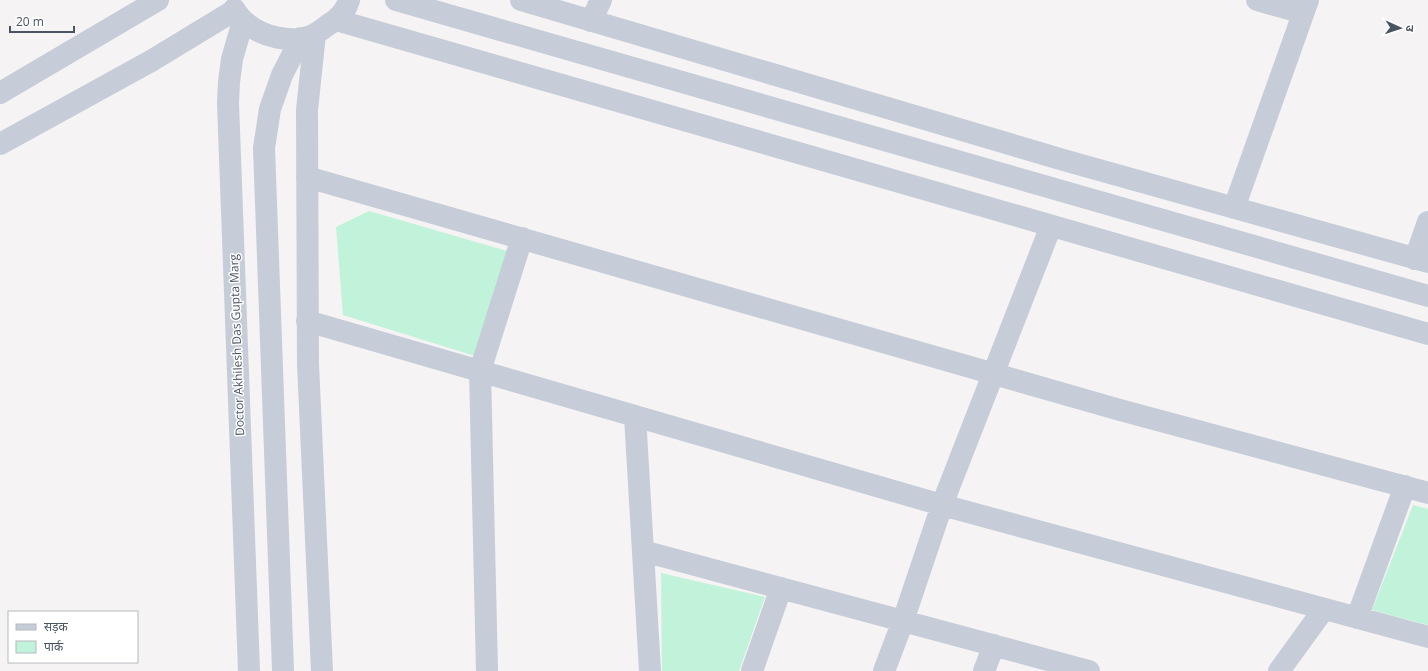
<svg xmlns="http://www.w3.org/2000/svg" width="1428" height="671" viewBox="0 0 1428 671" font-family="'Open Sans','Noto Sans Devanagari',sans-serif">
<rect width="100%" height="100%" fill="#f5f3f3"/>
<!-- green -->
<path fill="#c0f3da" d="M369 211 507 251 475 356 343 315 336 227Z
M1413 505 1428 509V625L1372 610Z
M661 573 765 597 739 671H662Z"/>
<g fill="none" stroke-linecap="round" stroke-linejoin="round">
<!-- minor -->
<path stroke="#c6cdd8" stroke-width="22" d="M396 0 1428 296
M521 0 1067 161 1428 262
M1257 0 1303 13
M234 9C237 13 240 18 244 21 261 37 293 45 315 34 320 31 324 28 328 25 338 19 346 11 349 0
M336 20 1428 334
M243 21 232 59 229 82 228 103 249 671
M591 21 601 0
M315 34 307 110 308 364 322 671
M0 93 158 0
M0 144 151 61 235 10
M307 177 1120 410 1428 493
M1234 208 1308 0
M1415 259 1428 222
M307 321 942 505 1428 637
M635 416 650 671
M643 551 1089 671
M1357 618 1405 486
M283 671 264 148 270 109 282 75 301 38
M487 671 480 371 522 238
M752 671 781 588
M884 671 903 621 942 505 1051 226
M984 671 994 645
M1279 671 1324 609"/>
</g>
<g text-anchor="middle" stroke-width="3" stroke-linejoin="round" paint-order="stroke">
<!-- street labels -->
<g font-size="12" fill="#495362" stroke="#fff">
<text transform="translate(237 345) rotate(-92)" y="4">Doctor Akhilesh Das Gupta Marg</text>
</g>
</g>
<!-- legend -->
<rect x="8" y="611" width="130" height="52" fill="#ffffff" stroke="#b6bac0"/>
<rect x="16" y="624" width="20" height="6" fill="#c6cdd8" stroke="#b6bac0"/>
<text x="44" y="631" font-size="12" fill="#495362">सड़क</text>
<rect x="16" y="641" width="20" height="12" fill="#c0f3da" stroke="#b6bac0"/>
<text x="44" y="651" font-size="12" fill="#495362">पार्क</text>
<!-- north arrow -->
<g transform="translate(1400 28) rotate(93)" stroke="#ffffff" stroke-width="3" paint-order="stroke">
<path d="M0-3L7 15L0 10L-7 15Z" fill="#495362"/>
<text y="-6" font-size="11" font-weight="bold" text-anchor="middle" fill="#495362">उ</text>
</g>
<!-- scale -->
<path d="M10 26v6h64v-6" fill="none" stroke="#495362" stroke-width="2"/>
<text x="16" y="26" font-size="12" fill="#495362" stroke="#ffffff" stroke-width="3" paint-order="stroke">20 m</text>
</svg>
